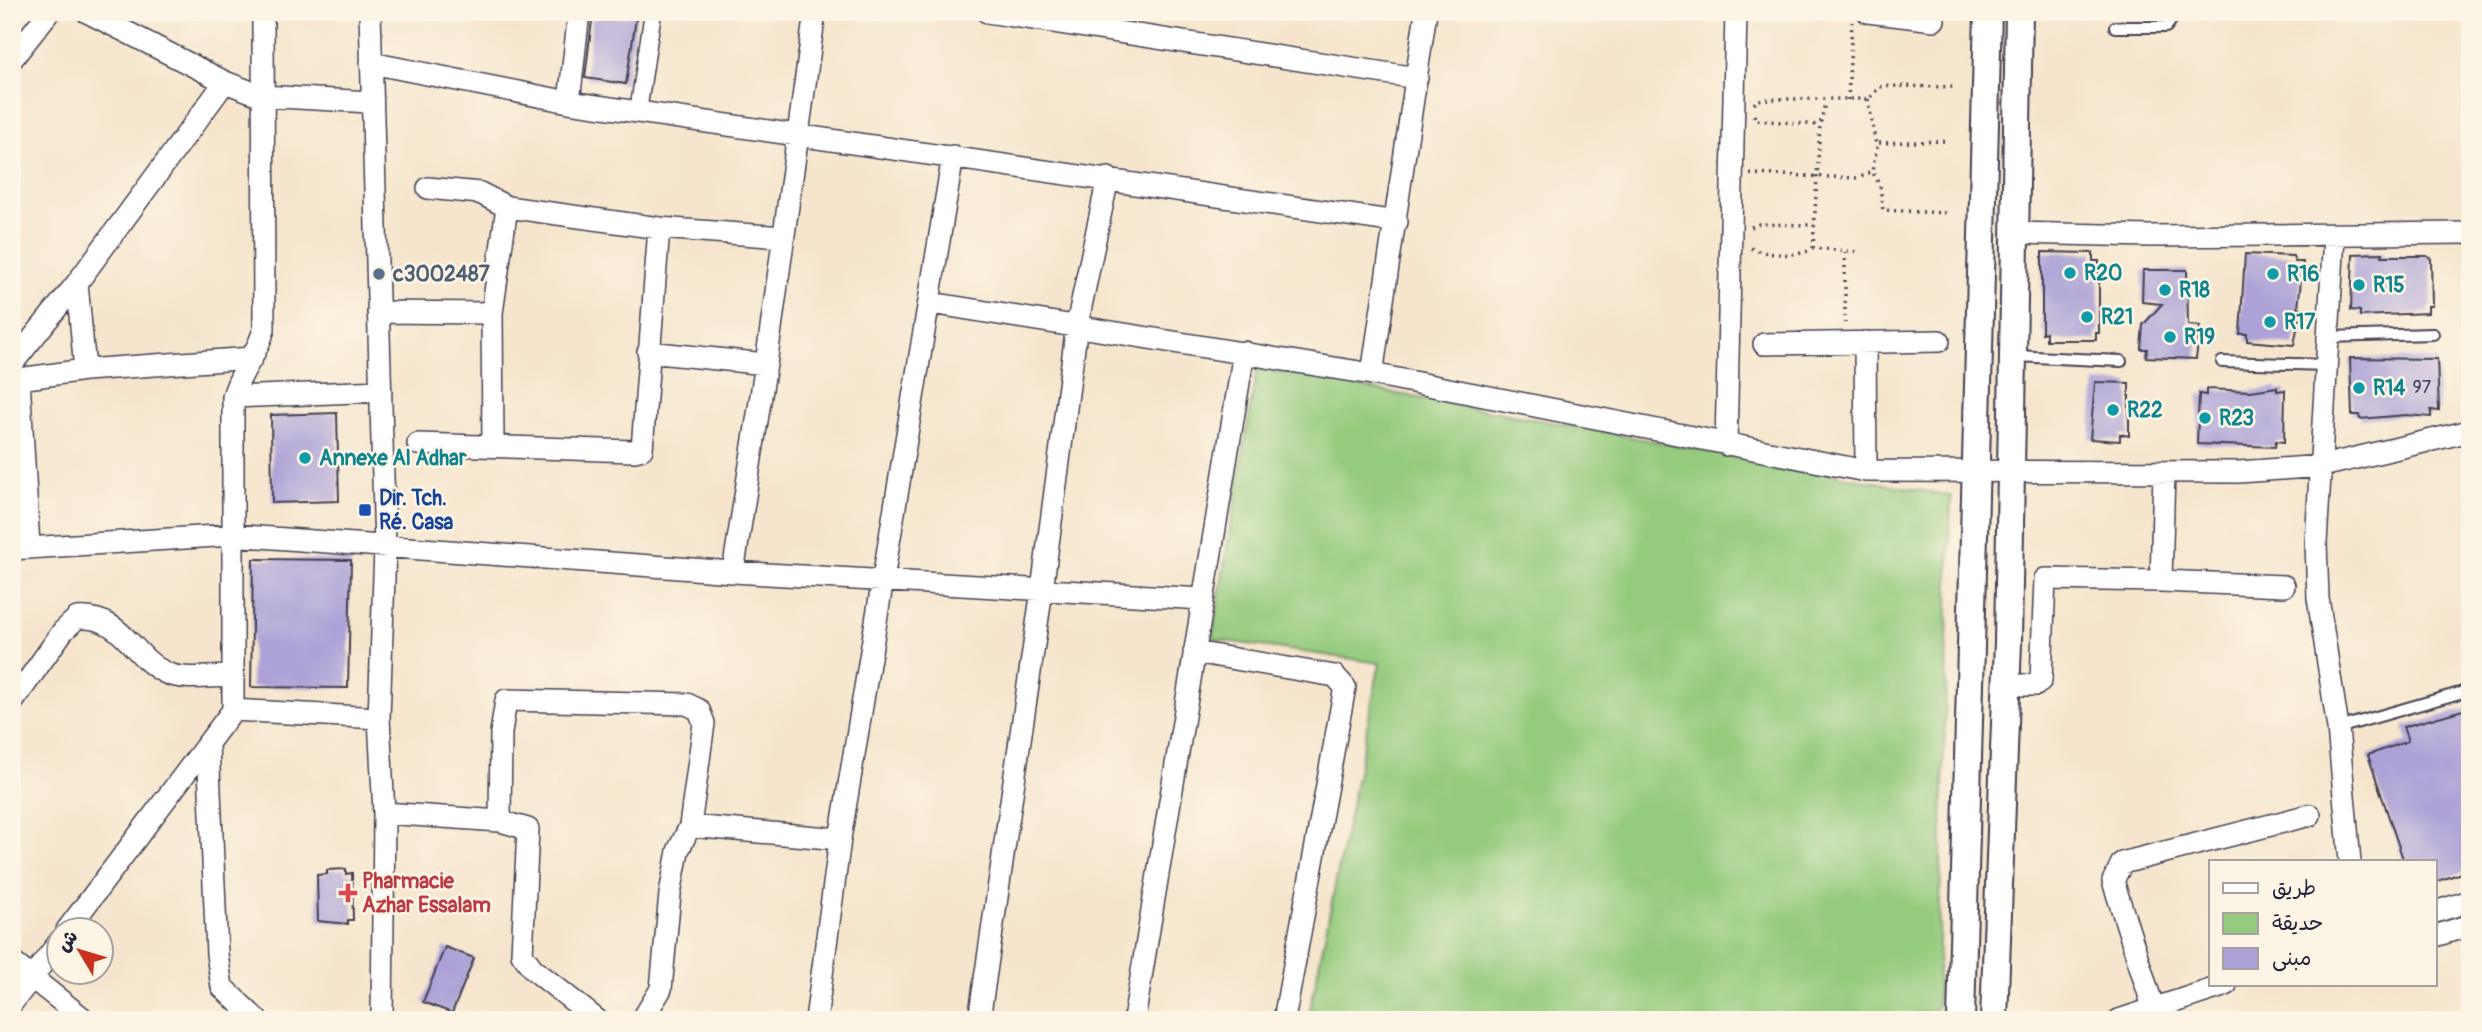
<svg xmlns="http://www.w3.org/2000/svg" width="2482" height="1032" viewBox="0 0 2482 1032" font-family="Pangolin,'Playpen Sans Arabic',sans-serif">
<rect width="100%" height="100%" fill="#fcf5e5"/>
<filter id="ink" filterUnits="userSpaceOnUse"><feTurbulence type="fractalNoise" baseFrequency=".0143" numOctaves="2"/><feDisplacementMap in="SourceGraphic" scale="14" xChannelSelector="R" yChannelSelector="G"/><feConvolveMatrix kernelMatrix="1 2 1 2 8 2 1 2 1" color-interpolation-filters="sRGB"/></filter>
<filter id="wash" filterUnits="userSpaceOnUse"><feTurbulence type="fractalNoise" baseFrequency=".00686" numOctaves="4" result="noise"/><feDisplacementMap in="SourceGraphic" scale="28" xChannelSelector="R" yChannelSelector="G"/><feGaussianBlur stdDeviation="1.57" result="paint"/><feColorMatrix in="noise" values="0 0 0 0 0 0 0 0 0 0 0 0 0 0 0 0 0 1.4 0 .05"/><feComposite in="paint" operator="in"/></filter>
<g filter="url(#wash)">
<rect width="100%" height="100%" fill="#f6e5cc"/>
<!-- green -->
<path fill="#94cb7d" stroke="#5b765c" stroke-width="2" d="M1257 368 1951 496 1937 1009 1892 1020H1308L1380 663 1212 639Z"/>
<g id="blocks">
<!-- building -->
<path fill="#aca2d7" d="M593 12H637L626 84 585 78Z
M2042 252 2093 253V261H2099V333H2096V340H2046V332L2042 333Z
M2383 253 2382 256H2427L2431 259 2432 306H2428V313L2360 316V311L2351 310 2353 254Z
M2245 254 2293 256 2295 262H2303L2298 308H2301L2294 345 2247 341V334H2240Z
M2143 270H2187L2188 325 2200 326 2196 359 2146 357 2147 349H2141L2143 325 2162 304 2142 302Z
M2350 358 2437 359 2439 411 2431 410V417L2406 415 2360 419 2359 415H2352Z
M2095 382 2129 383V436L2120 434V441L2090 439Z
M2277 387V391L2285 390 2284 442 2276 441 2275 447 2197 444 2199 394 2206 395V389L2251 391Z
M337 413 339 501 272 503 271 415Z
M253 559 351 560 348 688 251 687Z
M2470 708V870L2435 882V862H2404L2368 755 2408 741 2403 727Z
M346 869V874L352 873 353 920H348V924L318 921 317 875 327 874V870Z
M445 947 474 958 452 1013 423 1002Z"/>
</g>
</g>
<g filter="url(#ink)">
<use href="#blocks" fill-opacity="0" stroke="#423f51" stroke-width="2"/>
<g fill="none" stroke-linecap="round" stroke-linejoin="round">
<defs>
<path id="service" d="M2115 27H2166L2177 12
M2327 337 2433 334
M2015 356 2121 361
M2222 362 2326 365
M2338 728 2470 690"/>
<path id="pedestrian" d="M638 112 653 12"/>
<path id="minor" d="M87 12 225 82 262 96 370 102
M370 12 385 548 379 718 384 813 382 1020
M987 12 1417 78
M1868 12 1934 20
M12 59 49 12
M371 63 569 102 1397 222
M569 102 579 12
M428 188 480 193 507 207 659 228 783 237
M2014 233 2151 236 2470 233
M2334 236 2316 543 2318 598 2338 728 2350 862
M77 283 85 370
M931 303 1372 374 1866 471 2239 472 2322 466 2470 431
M378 312 492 313
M1865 342 1866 471
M1764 344 1939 341
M648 352 766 364
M12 364 77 283 225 82
M12 374 19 379 29 546
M1372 374 1426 12
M19 379 85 370 252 358
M233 397 381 391
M418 444 634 451 642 449 659 228
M493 444 492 313 507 207
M1726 445 1736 12
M12 549 232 535 733 572 1203 599
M733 572 766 364 815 12
M2161 581 2284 586
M1194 652 1335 676 1345 687 1284 1020
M2006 685H2036L2041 680 2045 579 2161 581 2164 472
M12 703 63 631 77 618C124 615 131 657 166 673 184 681 211 676 231 676
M233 710 379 718
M208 744 217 954 222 987 257 1020
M384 813 500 821 528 829 522 954 533 969 597 1020
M500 821 501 733 506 700 687 704 699 710 704 723 690 826 678 851 670 894 661 989 642 1020
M690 826 840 839
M2435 912 2470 901
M67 930 233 710V397C239 372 258 354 264 329L263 12
M2435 936 2470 925
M12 962 85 1020
M12 1003 60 941
M2154 1010 2113 881 2122 863 2310 815
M816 1020 840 839 953 156
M979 1020 1042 590 1077 325 1108 178
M1134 1020 1244 352
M2119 1020 2226 985"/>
<path id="tertiary" d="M1961 1020 1988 12
M1994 1020 2008 642 2019 12"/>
</defs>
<!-- service casing -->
<use href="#service" stroke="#423f51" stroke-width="14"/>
<!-- pedestrian casing -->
<use href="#pedestrian" stroke="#423f51" stroke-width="19"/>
<!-- minor casing -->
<use href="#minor" stroke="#423f51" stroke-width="24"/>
<!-- tertiary casing -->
<use href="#tertiary" stroke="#423f51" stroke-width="30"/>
<!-- path -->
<path stroke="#423f51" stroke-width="3.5" stroke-dasharray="2 5" stroke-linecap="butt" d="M1868 99 1876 145
M1848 100 1852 22
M1754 104 1758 100 1768 99H1868L1880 87 1887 86 1955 87
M1754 115 1756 120 1820 125
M1750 174 1859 178 1872 171
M1945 213 1883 210 1880 186 1872 171 1878 143 1946 141
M1751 227 1759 224 1814 225
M1751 248C1764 255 1802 258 1813 248L1859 252
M1813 248 1820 125 1825 103
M1845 252V323"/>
<!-- service -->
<use href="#service" stroke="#fff" stroke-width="10"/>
<!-- pedestrian -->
<use href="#pedestrian" stroke="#fff" stroke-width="16"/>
<!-- minor -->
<use href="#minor" stroke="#fff" stroke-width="21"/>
<!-- tertiary -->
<use href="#tertiary" stroke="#fff" stroke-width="26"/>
</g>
</g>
<!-- markers -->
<g fill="#0f9aa8" stroke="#fcf5e5" stroke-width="2.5">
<circle cx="2070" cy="273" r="7"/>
<circle cx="2273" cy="274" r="7"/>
<circle cx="2359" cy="285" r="7"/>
<circle cx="2165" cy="290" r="7"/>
<circle cx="2087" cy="317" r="7"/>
<circle cx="2270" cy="322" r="7"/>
<circle cx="2170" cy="337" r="7"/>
<circle cx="2359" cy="388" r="7"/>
<circle cx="2113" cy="410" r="7"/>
<circle cx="2205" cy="418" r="7"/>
<circle cx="305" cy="458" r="7"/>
</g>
<circle fill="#5c6f8a" stroke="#fcf5e5" stroke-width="2.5" cx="379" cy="274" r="7"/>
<rect fill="#1a4fb4" stroke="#fcf5e5" stroke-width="2.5" x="358" y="503" width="14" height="14" rx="3.5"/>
<path fill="#e0444e" stroke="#fcf5e5" stroke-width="2.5" d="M344.5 882.5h7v7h7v7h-7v7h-7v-7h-7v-7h7z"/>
<g text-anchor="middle" stroke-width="5" stroke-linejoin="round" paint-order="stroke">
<!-- number labels -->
<g font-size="18" fill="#444262">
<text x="2422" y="393">97</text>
</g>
<!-- culture labels -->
<g font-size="21" font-weight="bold" fill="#0d838f" stroke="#fcf5e5" text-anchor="start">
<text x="2084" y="280">R20</text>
<text x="2287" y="281">R16</text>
<text x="2373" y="292">R15</text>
<text x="2179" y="297">R18</text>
<text x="2101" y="324">R21</text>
<text x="2284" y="329">R17</text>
<text x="2184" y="344">R19</text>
<text x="2373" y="395">R14</text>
<text x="2127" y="417">R22</text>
<text x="2219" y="425">R23</text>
<text x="319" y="465">Annexe Al Adhar</text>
</g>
<!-- service labels -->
<g font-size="21" font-weight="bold" fill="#4e5e75" stroke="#fcf5e5" text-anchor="start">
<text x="393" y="281">c3002487</text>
</g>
<!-- transit labels -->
<g font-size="21" font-weight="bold" fill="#164399" stroke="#fcf5e5" text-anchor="start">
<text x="379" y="505">Dir. Tch.<tspan x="379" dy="24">Ré. Casa</tspan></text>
</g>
<!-- health labels -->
<g font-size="21" font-weight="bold" fill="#be3a42" stroke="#fcf5e5" text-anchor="start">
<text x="362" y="888">Pharmacie<tspan x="362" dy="24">Azhar Essalam</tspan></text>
</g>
</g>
<!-- margin -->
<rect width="2482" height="1032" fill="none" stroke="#fcf5e5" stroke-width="42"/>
<!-- legend -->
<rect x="2209" y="860" width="228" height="126" fill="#fcf5e5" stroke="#a5a1a1" stroke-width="2"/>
<rect x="2223" y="883" width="35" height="10" fill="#ffffff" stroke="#a5a1a1" stroke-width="2"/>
<text x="2272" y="895" font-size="21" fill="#22223b">طريق</text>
<rect x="2223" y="913" width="35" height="21" fill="#94cb7d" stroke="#a5a1a1" stroke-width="2"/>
<text x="2272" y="930" font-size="21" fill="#22223b">حديقة</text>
<rect x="2223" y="948" width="35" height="21" fill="#aca2d7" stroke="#a5a1a1" stroke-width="2"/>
<text x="2272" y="965" font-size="21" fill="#22223b">مبنى</text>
<!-- north arrow -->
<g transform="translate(80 951) rotate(308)"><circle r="33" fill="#fcf5e5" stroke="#a5a1a1" stroke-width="2"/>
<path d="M0-5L12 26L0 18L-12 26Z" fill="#c8321e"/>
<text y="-10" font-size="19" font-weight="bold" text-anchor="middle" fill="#22223b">ش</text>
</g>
</svg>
